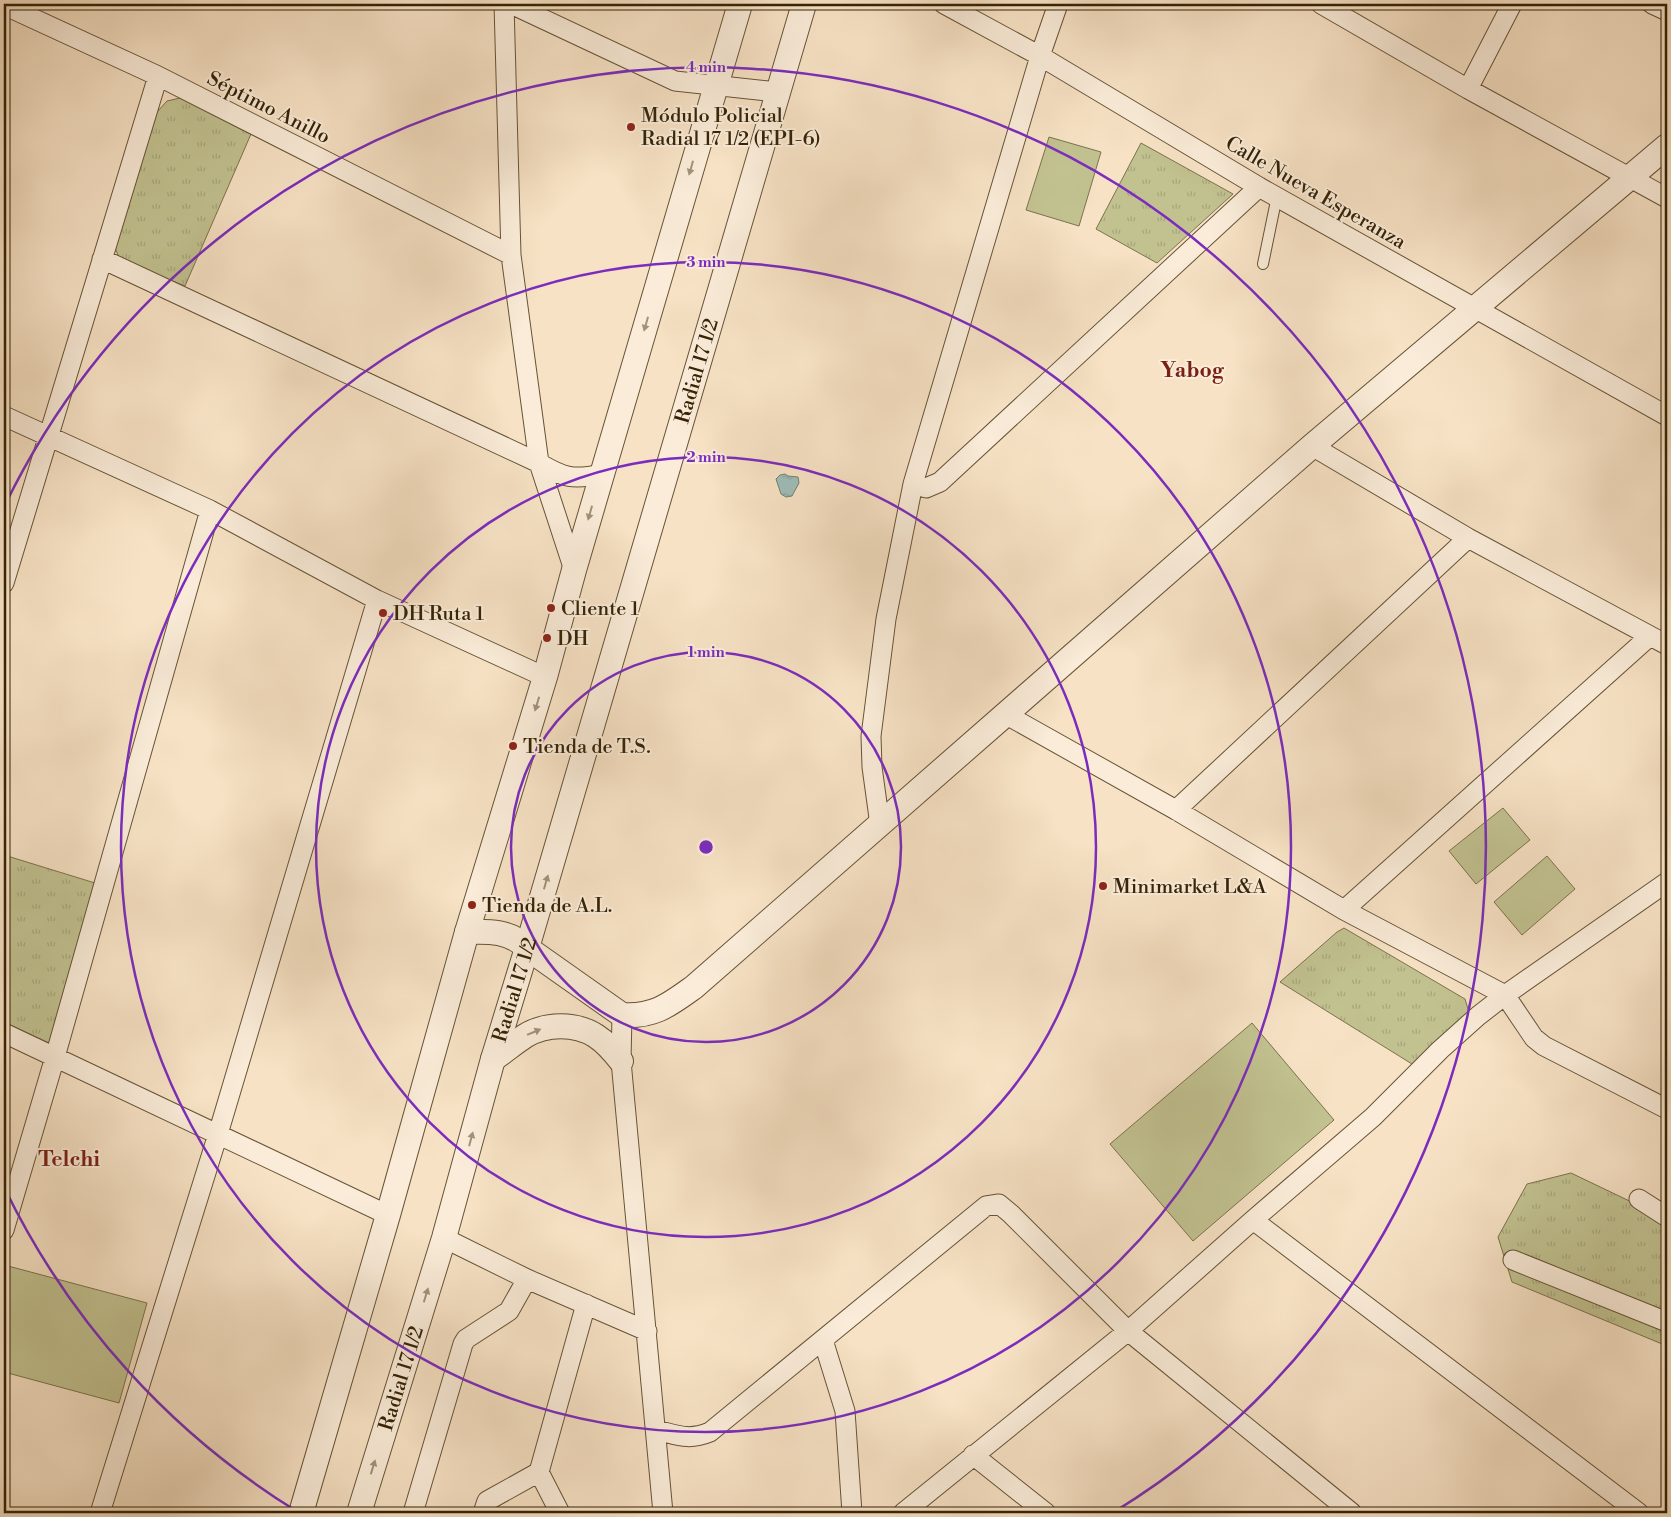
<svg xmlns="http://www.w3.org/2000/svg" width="1671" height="1517" viewBox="0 0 1671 1517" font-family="'Libre Bodoni',serif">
<defs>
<pattern id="park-tufts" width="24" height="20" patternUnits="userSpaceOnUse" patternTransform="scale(1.25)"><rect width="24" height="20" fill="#c2c291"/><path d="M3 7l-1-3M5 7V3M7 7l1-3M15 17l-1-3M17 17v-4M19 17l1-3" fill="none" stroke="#a7a67c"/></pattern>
<pattern id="water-ripples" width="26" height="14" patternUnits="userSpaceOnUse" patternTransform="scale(1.25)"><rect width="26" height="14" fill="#9ebdb8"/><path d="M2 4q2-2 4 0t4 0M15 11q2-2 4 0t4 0" fill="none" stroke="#89a29d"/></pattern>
</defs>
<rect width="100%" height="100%" fill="#f7e2c5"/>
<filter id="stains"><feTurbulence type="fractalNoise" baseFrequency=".004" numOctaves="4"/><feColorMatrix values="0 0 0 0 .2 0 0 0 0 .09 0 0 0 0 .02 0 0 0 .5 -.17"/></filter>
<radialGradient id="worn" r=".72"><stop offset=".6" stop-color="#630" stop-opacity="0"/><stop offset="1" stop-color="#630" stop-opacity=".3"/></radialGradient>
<!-- green -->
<path fill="#c2c291" stroke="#7c724c" d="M1049 137 1101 152 1079 226 1026 210Z
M1503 808 1530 840 1476 884 1449 851Z
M1547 856 1575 889 1522 935 1494 902Z
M1252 1023 1334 1120 1193 1241 1110 1144Z
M8 1266 147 1303 119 1403 4 1372V1282Z"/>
<!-- park -->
<path fill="url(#park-tufts)" stroke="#7c724c" d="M180 98 251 134 185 286 128 263 119 257 115 248 157 112 167 101Z
M1141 143 1233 194 1157 263 1096 229Z
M4 855 95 883 49 1043 4 1022Z
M1344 928 1465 999 1469 1012 1412 1064 1280 982 1337 932Z
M1571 1173 1667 1219V1346L1512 1282 1498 1237 1527 1184Z"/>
<!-- water -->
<path fill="url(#water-ripples)" stroke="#747f71" d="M785 474 788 476 798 477 799 483 792 496 786 497 781 494 776 479 780 475Z"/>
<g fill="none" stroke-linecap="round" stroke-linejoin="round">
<defs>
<path id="service" d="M1263 264 1277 196"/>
<path id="minor" d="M504 4 511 255 539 463 574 570
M511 4 675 81 777 92
M944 4 1040 56 1259 187 1667 416
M1321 4 1468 89 1667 198
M1652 4 1667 11
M4 5 158 76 511 255
M1468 89 1512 4
M102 259 539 463C564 478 573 480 602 474
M4 416 210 510 377 600 545 677
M1312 446 1468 538 1667 645
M913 484 926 488 940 482 1259 187
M4 583 158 76
M1005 714 1176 810 1344 910 1505 995 1534 1038 1544 1046 1667 1109
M1176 810 1468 538
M880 825 872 767 871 736 886 619 913 484 1040 56 1058 4
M1344 910 1650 636
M622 1015 621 1061 663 1513
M4 1033 388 1215
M1639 1199 1667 1217
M1253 1220 1639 1513
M4 1230 55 1057 210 510
M444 1238 527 1279 647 1331
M1513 1260 1667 1322
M823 1340 845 1411 852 1513
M656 1430C678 1435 688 1441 710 1432L986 1206 999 1204 1011 1214 1128 1331 1352 1513
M973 1455 1046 1513
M100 1513 218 1134 377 600
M413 1513 463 1344 466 1339 509 1311 527 1279
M483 1513 487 1501 539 1472
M560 1513 539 1472 586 1304
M903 1513 1128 1331 1253 1220 1373 1117 1440 1050 1478 1016 1505 995 1667 882"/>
<g id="tertiary">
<path d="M467 932C489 931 511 931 527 948L622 1015C654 1017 669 1005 694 987L1312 446 1667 146"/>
<path d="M493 1059C504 1052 514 1043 525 1036 546 1023 576 1023 596 1036 607 1043 614 1052 621 1061"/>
<path d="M301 1513 388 1215 467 932 545 677 574 570 740 4"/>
<path id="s1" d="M359 1513 444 1238 493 1059 527 948 804 4"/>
</g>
</defs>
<!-- service casing -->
<use href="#service" stroke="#665336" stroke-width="12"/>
<!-- minor casing -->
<use href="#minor" stroke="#665336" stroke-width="21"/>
<!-- tertiary casing -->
<use href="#tertiary" stroke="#665336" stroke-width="26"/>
<!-- service -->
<use href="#service" stroke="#faecd9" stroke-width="10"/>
<!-- minor -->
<use href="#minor" stroke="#faecd9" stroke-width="19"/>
<!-- tertiary -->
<use href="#tertiary" stroke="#faecd9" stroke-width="24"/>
</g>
<!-- one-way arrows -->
<defs><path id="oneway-solid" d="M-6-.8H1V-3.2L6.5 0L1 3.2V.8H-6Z" transform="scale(1.25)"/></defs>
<g fill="#a1927a">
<use href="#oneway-solid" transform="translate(691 168) rotate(106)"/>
<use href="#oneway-solid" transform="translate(646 324) rotate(106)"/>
<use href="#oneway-solid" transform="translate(590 513) rotate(106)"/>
<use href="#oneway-solid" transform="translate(537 704) rotate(107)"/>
<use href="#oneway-solid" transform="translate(546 882) rotate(-74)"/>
<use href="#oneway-solid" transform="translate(534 1032) rotate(-23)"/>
<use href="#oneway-solid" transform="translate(471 1139) rotate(-75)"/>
<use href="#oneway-solid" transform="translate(426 1295) rotate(-73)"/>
<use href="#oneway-solid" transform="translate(373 1467) rotate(-73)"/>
</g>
<!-- distance rings -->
<g fill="none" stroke="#7b2cbf" stroke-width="2.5">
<circle cx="706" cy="847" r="195"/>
<circle cx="706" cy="847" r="390"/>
<circle cx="706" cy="847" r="585"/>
<path d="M298 1512A780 780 0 0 1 5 1189M5 505A780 780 0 1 1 1114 1512"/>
</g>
<!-- markers -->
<g fill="#8f2418" stroke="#faecd9" stroke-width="2">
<circle cx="631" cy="127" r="5"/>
<circle cx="551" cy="608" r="5"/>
<circle cx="383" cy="613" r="5"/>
<circle cx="547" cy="638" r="5"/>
<circle cx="513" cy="746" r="5"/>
<circle cx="1103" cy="886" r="5"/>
<circle cx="472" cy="905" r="5"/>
</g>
<g text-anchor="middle" stroke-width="4" stroke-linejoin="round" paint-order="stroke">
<!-- street labels -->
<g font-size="20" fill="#352306" stroke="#faecd9">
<text transform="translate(269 107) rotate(27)" y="7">Séptimo Anillo</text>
<text transform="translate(1316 192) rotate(30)" y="7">Calle Nueva Esperanza</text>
<text dy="7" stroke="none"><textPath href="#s1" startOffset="1191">Radial 17 1/2</textPath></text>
<text dy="7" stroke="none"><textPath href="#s1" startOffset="546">Radial 17 1/2</textPath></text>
<text dy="7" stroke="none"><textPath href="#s1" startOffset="141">Radial 17 1/2</textPath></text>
</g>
<!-- poi labels -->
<g font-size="20" fill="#352306" stroke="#faecd9" text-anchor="start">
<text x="641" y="122">Módulo Policial<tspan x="641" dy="23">Radial 17 1/2 (EPI-6)</tspan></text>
<text x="561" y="615">Cliente 1</text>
<text x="393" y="620">DH Ruta 1</text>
<text x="557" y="645">DH</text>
<text x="523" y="753">Tienda de T.S.</text>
<text x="1113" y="893">Minimarket L&amp;A</text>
<text x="482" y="912">Tienda de A.L.</text>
</g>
<!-- neighbourhood labels -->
<g font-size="21" font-weight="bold" fill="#7a1f14" stroke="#faecd9">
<text x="1192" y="377">Yabog</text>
<text x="69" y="1166">Telchi</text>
</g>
</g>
<circle cx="706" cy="847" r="8" fill="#7b2cbf" stroke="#faecd9" stroke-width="2.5"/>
<g font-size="15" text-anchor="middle" font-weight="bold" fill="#7b2cbf" stroke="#faecd9" stroke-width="4" stroke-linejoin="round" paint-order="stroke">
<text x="706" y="72">4 min</text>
<text x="706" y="267">3 min</text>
<text x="706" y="462">2 min</text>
<text x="706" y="657">1 min</text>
</g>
<!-- margin -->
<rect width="1671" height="1517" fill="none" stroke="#f7e2c5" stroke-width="20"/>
<rect x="5" y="5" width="1661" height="1507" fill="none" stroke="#352306" stroke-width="2.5"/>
<rect x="10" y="10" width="1651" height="1497" fill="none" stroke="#352306"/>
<rect width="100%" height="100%" filter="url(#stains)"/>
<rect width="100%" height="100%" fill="url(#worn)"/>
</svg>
